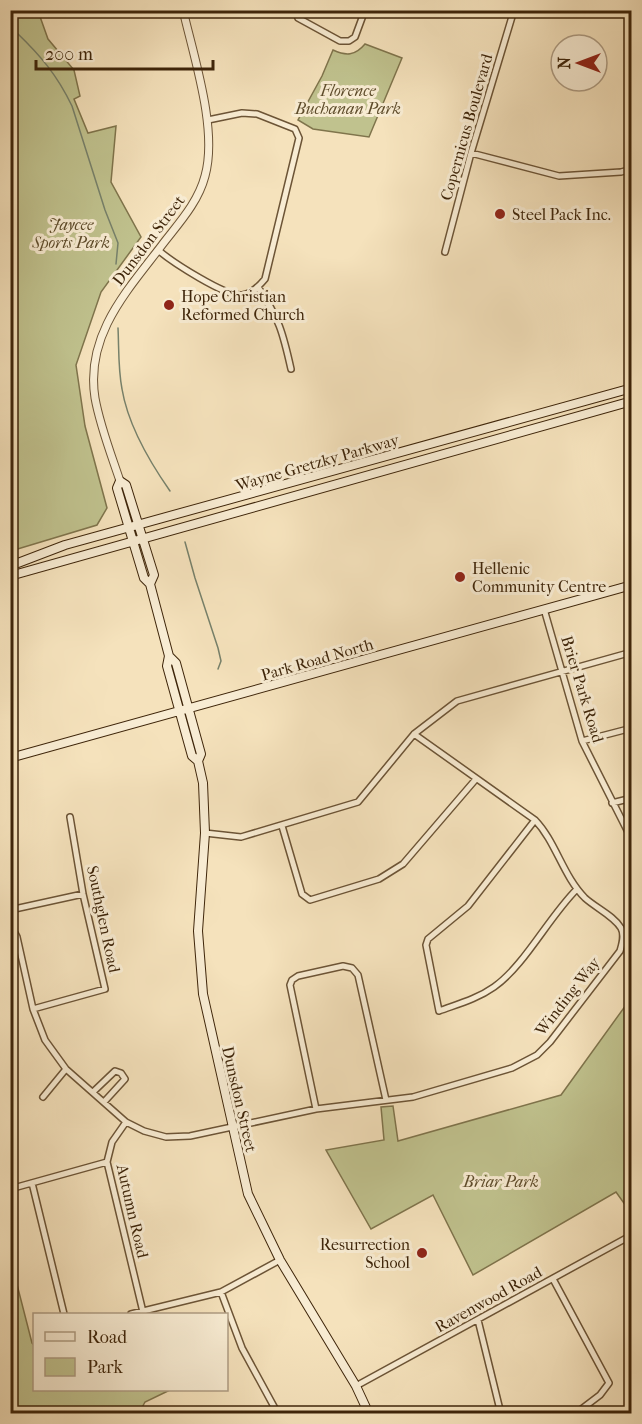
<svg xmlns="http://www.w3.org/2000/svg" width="642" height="1424" viewBox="0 0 642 1424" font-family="'IM FELL French Canon',serif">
<rect width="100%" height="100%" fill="#f5e2bc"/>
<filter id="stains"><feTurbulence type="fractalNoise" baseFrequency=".00333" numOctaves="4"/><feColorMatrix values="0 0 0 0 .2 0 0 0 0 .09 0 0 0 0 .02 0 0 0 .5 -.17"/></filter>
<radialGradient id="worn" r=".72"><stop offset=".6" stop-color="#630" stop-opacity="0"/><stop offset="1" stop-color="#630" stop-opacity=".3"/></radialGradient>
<!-- green -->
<path fill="#c0c28e" stroke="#7f744c" stroke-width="1.5" d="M11 10 38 11 48 39 74 70 80 96 74 99 88 133 116 126 111 182 141 237 101 292 76 365 85 426 107 508 97 525 11 551Z
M365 44 402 58 369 137 313 129 298 120 322 76 333 50C346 56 355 56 365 44Z
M631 998V1213L616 1192 473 1275 433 1195 371 1229 326 1150 384 1140 381 1107 393 1106 398 1141 561 1095Z
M11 1261 32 1343 34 1345V1390H170L145 1402 139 1413H11Z"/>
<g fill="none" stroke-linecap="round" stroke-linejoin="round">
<!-- stream -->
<path stroke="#77816b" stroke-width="1.5" d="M10 29 16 32C41 56 57 75 72 106L105 210 118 243 116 264
M118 328C119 348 118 368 122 389 128 425 149 461 170 491
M185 542 195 578 218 648 221 661 218 669"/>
<defs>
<path id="minor" d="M295 10 298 18 340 41H349L355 37 365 10
M471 153 559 176 621 172 632 169
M158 250C172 262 226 297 242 295 251 294 260 285 265 279L299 138 295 129 257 114 242 113 208 120
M445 252 471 153 514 10
M258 287C279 318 283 333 291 369
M544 609 582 741 632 840
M582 741 632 728
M612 803 632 798
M535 820 468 906 428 939 426 945 439 1011C458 1004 477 999 494 987 525 965 548 918 577 889
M282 826 302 894 310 900 379 879 403 864 476 779
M205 833 241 837 358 802 414 734 457 701 632 652
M10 910 83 894
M10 924 17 937 33 1009 45 1040 66 1069 126 1122 144 1131 166 1137 190 1136 316 1109 413 1097 512 1068 537 1055 550 1042 620 951C622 944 625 935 621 928 614 916 596 908 585 898 563 876 556 842 535 820L414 734
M33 1009 105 989 83 894 70 817
M93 1092 115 1071 121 1073 125 1079 104 1102
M43 1097 66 1069
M316 1109 290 985 292 980 298 976 343 966 352 968 358 975 386 1100
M126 1122 112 1142 107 1162 143 1312
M32 1183 64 1314
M10 1189 107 1162
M553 1279 609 1383 600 1395 575 1414
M221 1292 242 1348 278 1414
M131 1314 221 1292 280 1260
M478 1320 501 1414
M356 1386 632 1235"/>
<path id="tertiary" d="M120 481C111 454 100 426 95 398 85 335 127 291 162 245 178 224 198 203 205 176 218 130 194 58 183 10"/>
<path id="secondary" d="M10 566 65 545 632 388
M10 576 632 401
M150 584 154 575 126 485 120 481 117 488 144 578 150 584 169 656 167 666 192 756 198 761
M169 656 176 663 201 754 198 761 203 783 205 833 198 931 203 994 248 1194 280 1260 356 1386 369 1414
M10 758 632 585"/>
</defs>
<!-- minor casing -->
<use href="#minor" stroke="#6c5436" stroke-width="8"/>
<!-- tertiary casing -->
<use href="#tertiary" stroke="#6c5436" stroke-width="9"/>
<!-- secondary casing -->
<use href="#secondary" stroke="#3e250a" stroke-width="10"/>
<!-- minor -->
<use href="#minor" stroke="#f8ecd3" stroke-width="5"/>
<!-- tertiary -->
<use href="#tertiary" stroke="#f8ecd3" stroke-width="7"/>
<!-- secondary -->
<use href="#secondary" stroke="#f8ecd3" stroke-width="8"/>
</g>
<!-- markers -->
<g fill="#8f2418" stroke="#f8ecd3" stroke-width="2">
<circle cx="500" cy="214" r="6"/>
<circle cx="169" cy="305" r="6"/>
<circle cx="460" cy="577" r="6"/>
<circle cx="422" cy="1253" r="6"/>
</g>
<g text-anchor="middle" stroke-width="6" stroke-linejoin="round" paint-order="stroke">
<!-- park labels -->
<g font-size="16" font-style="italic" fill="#5e4c2b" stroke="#f8ecd3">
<text x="348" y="96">Florence<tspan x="348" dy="18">Buchanan Park</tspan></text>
<text x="71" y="230">Jaycee<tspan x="71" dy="18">Sports Park</tspan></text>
<text x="501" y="1187">Briar Park</text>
</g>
<!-- street labels -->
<g font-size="16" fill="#3e250a" stroke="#f8ecd3">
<text transform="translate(466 127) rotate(-74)" y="6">Copernicus Boulevard</text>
<text transform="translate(148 240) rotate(-53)" y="6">Dunsdon Street</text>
<text transform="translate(317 462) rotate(-16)" y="6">Wayne Gretzky Parkway</text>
<text transform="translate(317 659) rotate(-16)" y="6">Park Road North</text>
<text transform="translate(583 689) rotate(73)" y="6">Brier Park Road</text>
<text transform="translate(104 919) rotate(78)" y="6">Southglen Road</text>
<text transform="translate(567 996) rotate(-52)" y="6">Winding Way</text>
<text transform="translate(240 1099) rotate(77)" y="6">Dunsdon Street</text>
<text transform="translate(133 1211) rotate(77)" y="6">Autumn Road</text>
<text transform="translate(488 1299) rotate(-29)" y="6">Ravenwood Road</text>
</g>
<!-- poi labels -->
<g font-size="16" fill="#3e250a" stroke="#f8ecd3" text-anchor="start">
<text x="512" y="220">Steel Pack Inc.</text>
<text x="181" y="302">Hope Christian<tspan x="181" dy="18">Reformed Church</tspan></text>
<text x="472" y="574">Hellenic<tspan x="472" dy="18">Community Centre</tspan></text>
<text x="410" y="1250" text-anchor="end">Resurrection<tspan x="410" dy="18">School</tspan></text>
</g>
</g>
<!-- margin -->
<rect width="642" height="1424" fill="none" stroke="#f5e2bc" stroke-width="36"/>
<rect x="12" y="12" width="618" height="1400" fill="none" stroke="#3e250a" stroke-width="3"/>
<rect x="18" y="18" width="606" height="1388" fill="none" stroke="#3e250a" stroke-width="1.5"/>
<!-- legend -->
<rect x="33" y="1313" width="195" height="78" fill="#f8ecd3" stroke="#ae9c83" stroke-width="1.5"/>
<rect x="45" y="1332" width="30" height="9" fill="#f8ecd3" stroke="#ae9c83" stroke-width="1.5"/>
<text x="87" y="1343" font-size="18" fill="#3e250a">Road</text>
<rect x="45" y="1358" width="30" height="18" fill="#c0c28e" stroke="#ae9c83" stroke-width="1.5"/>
<text x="87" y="1373" font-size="18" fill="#3e250a">Park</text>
<!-- north arrow -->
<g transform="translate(579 63) rotate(270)"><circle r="28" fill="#f8ecd3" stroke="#ae9c83" stroke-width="1.5"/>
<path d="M0-4.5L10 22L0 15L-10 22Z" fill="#8f2418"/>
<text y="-9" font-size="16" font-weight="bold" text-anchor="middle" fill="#3e250a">N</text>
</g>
<!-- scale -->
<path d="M36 60v9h177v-9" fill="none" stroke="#3e250a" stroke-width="3"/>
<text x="45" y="60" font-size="18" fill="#3e250a" stroke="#f8ecd3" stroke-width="4.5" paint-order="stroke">200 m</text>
<rect width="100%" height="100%" filter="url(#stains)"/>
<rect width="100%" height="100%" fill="url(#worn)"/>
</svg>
